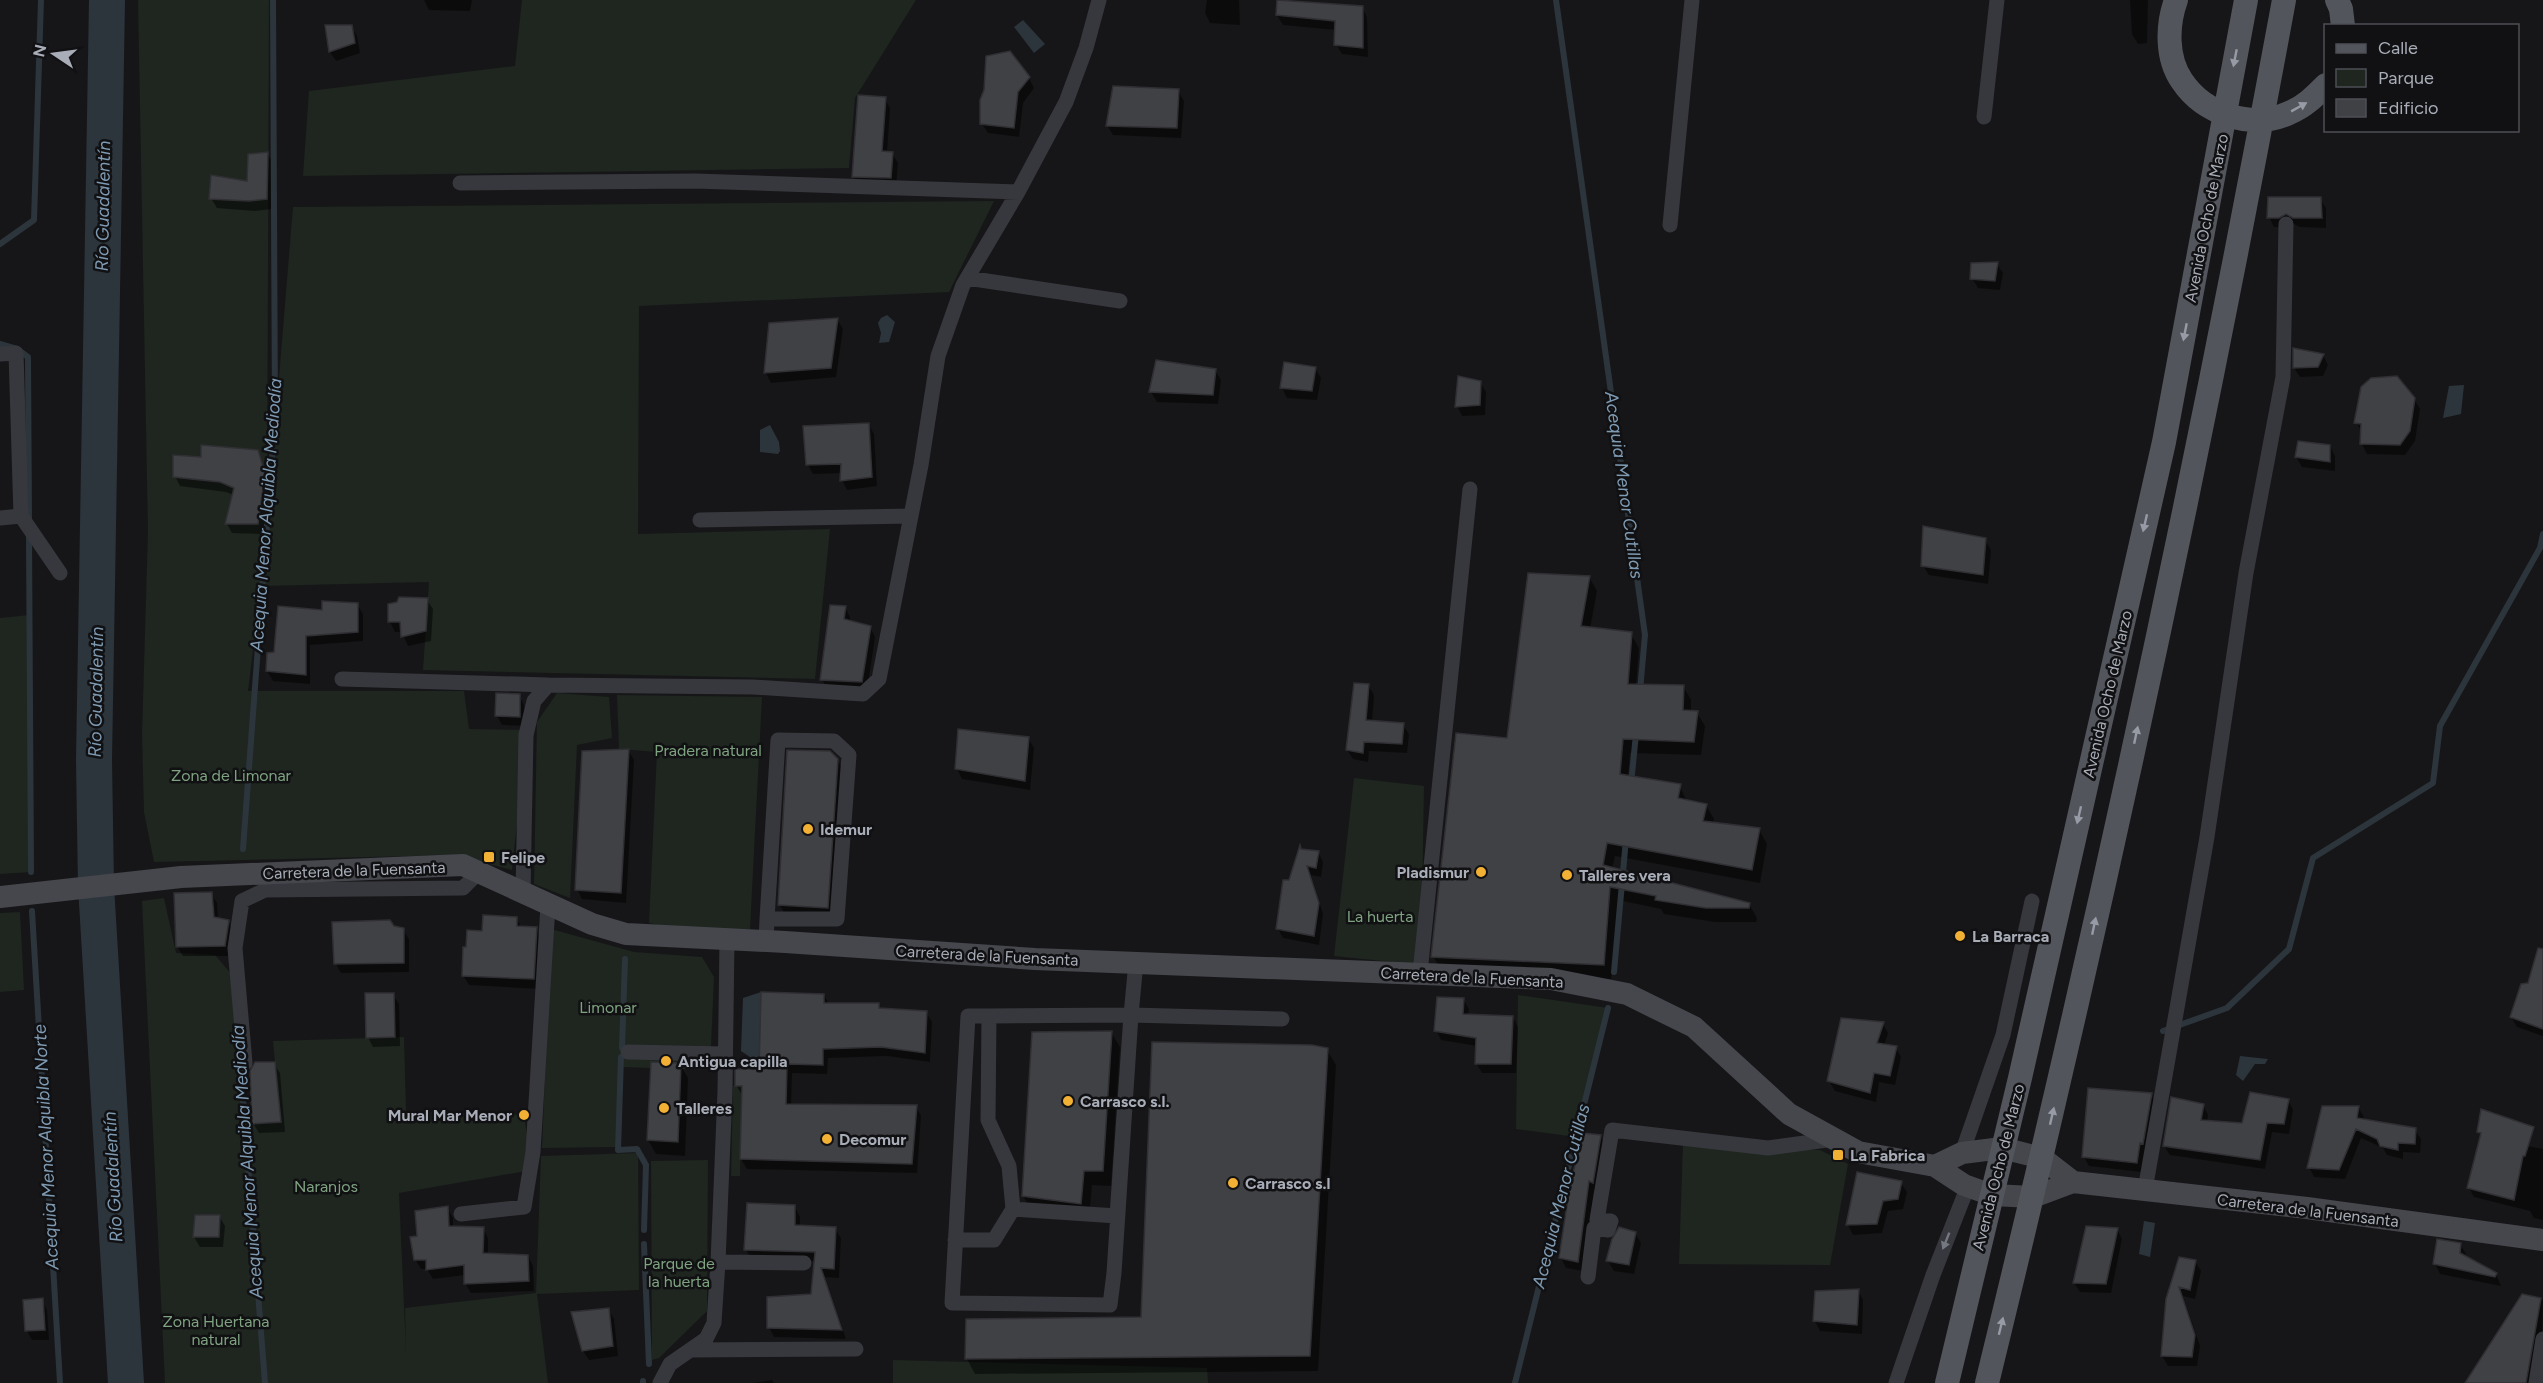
<svg xmlns="http://www.w3.org/2000/svg" width="2543" height="1383" viewBox="0 0 2543 1383" font-family="Figtree,sans-serif">
<rect width="100%" height="100%" fill="#161618"/>
<!-- green -->
<path fill="#1e261f" d="M138 0H269L267 524 293 207 994 201 949 292 639 306 638 534 830 529 815 679 423 670 429 582 262 586 264 561 248 691H464L469 729 527 730 512 870 455 855 154 862 144 812 142 735 148 532Z
M522 0H916L855 98 849 168 303 176 309 91 515 66Z
M30 615 31 872 0 874V618Z
M557 693 609 697 612 738 577 745 570 898 534 884 537 722Z
M617 695 762 697 750 929 681 930 649 923 657 752 619 749Z
M1354 778 1424 786 1421 965 1334 956Z
M164 898 176 953 215 955 233 976 248 1124 281 1122 273 1041 404 1037 406 1111 524 1115 532 1170 399 1193 406 1351 405 1308 536 1293 541 1156 638 1153 639 1290 537 1294 548 1383H165L142 901Z
M20 912 24 990 0 992V913Z
M551 929 634 952 702 957 714 977 710 1070 622 1067 619 1147 542 1148Z
M1518 995 1608 1008 1576 1137 1516 1129Z
M733 1086H742L740 1176H731Z
M1683 1144 1820 1150 1848 1164 1830 1265 1679 1264Z
M708 1160 707 1311 659 1358 652 1360 651 1161Z
M893 1360 1207 1368 1208 1383H893Z"/>
<!-- water -->
<path fill="#2c353c" d="M1023 20 1045 44 1034 53 1014 27Z
M887 315 895 322 889 342 879 343 881 333 878 323 881 318Z
M2464 385 2461 414 2443 418 2449 386Z
M770 425 779 442 780 451 778 454 760 452V430Z
M761 992 759 1063 741 1051 743 998Z
M2240 1056 2268 1059 2265 1064H2255L2243 1081 2236 1075Z
M2144 1221 2155 1223 2150 1257 2139 1254Z"/>
<!-- shadow -->
<path fill="#0007" d="M424 0H472L470 11 429 10Z
M1207 0H1239L1240 25 1210 23 1205 13Z
M2130 0H2148L2147 43 2138 44 2132 34Z
M1279 1 1362 7 1367 17 1368 57 1342 54 1336 44V30L1283 25 1277 15Z
M351 26 357 36 360 53 336 61 330 52Z
M1029 78 1034 88 1023 103 1019 137 988 133 982 124Z
M1178 91 1184 101 1181 138 1113 135 1107 125Z
M885 99 890 108 887 153H892L898 163 896 187 859 186 853 176Z
M267 153 273 163 272 209 255 211 217 208 211 198 249 182Z
M2320 199 2326 208V228L2300 227 2292 223 2285 227H2274L2269 217Z
M1997 264 2003 273 2000 290 1978 288 1972 278Z
M837 319 843 329 836 377 771 383 766 373 770 324Z
M2323 355 2328 365 2323 376 2300 377 2294 368Z
M1315 368 1321 378 1317 400 1287 398 1282 388Z
M1215 370 1221 380 1218 404 1157 402 1151 392Z
M1480 382 1486 392 1485 415 1462 416 1457 406Z
M2414 399 2420 409 2415 441 2405 455 2367 454 2362 444V432L2356 422Z
M868 424 874 434 877 486 847 490 842 480V473L813 474 808 465Z
M2299 443 2330 446 2335 456V471L2302 467 2296 457Z
M257 451 270 484 263 534 232 533 227 524 234 495 226 492 180 486 175 476 202 459Z
M1985 540 1991 550 1988 584 1929 575 1923 566Z
M1589 577 1597 591 1590 629 1631 634 1639 648 1636 686H1683L1691 700V712L1697 713 1705 726 1701 755 1630 753 1628 777 1680 786 1687 802 1706 805 1714 819 1713 824 1759 830 1767 844 1760 883 1615 856 1612 869 1749 904 1757 918 1756 922H1715L1664 914 1661 909 1618 900 1611 979 1441 970 1433 956 1508 740Z
M427 600 433 609 431 641 408 646 402 632H395L390 622Z
M357 604 363 614V641L310 645V684L273 681 267 671 276 653 324 612Z
M845 607 850 617V622L870 627 875 637 867 691 827 689 822 679Z
M1368 685 1374 695 1372 722 1403 725 1409 734 1407 753 1369 751 1368 762 1353 759 1347 750Z
M519 695 524 705 525 726 502 725 497 716Z
M1028 738 1034 748 1030 790 962 779 957 769Z
M628 750 634 760 626 903 582 899 577 889Z
M837 759 846 775 836 923 788 919 779 904Z
M1301 850 1318 852 1323 862 1321 877 1311 875 1323 914 1319 945 1283 938 1278 929 1290 881Z
M211 893 217 903 218 919 228 922 234 932 230 956H183L177 947Z
M516 918 522 928 536 929 542 939 539 989 469 985 463 975 484 933Z
M403 930 409 939V972L341 973 336 964Z
M2543 981V1036L2517 1027 2511 1017Z
M393 995 399 1004 400 1046 373 1047 368 1037Z
M824 995 829 1004H878L881 1010 926 1012 932 1022 930 1062 887 1056 828 1058 827 1074 792 1073 791 1105 916 1106 921 1116 917 1173 747 1169 741 1159 742 1095 736 1085 760 1070Z
M1464 1000 1469 1009 1468 1016 1513 1017 1518 1027 1516 1073H1482L1476 1063 1477 1046 1441 1040 1436 1030Z
M1883 1024 1888 1033 1884 1046 1896 1048 1901 1057 1895 1085 1879 1082 1876 1102 1835 1091 1829 1081Z
M1111 1032 1120 1047 1111 1186 1092 1185 1089 1218 1032 1211 1023 1196Z
M1327 1050 1336 1065 1318 1371 975 1374 967 1359 1143 1319Z
M274 1064 280 1073 285 1132 259 1133 253 1123Z
M680 1064 688 1078 685 1156 656 1154 648 1140Z
M2151 1095 2157 1104 2142 1172 2089 1166 2084 1157Z
M2288 1100 2293 1110 2289 1134 2272 1132 2265 1169 2170 1155 2164 1146 2203 1105 2208 1115 2207 1122 2243 1124Z
M2358 1107 2364 1117 2363 1121 2415 1130 2421 1139 2420 1153 2403 1152V1159L2387 1155 2383 1148 2361 1138 2345 1179 2314 1177 2309 1167Z
M1600 1136 1606 1146 1598 1191 1594 1190 1583 1271 1566 1268 1561 1258Z
M2481 1137 2543 1149V1220L2534 1218 2530 1211 2474 1197 2469 1188Z
M1858 1174 1901 1183 1907 1192 1903 1209 1888 1211 1882 1233 1853 1235 1848 1225Z
M748 1205 795 1207 800 1217V1226L835 1229 841 1238 839 1278 825 1277 846 1339 774 1337 769 1327 813 1295 815 1261 752 1260 746 1250Z
M447 1208 453 1218V1227L483 1228 488 1238V1255L528 1256 533 1266 534 1291 471 1293 465 1283V1275L433 1279 427 1269H421L415 1259 419 1237Z
M219 1216 225 1226 223 1247H200L194 1237Z
M2117 1229 2122 1239 2111 1293 2080 1292 2074 1283Z
M1635 1233 1641 1243 1634 1274 1614 1271 1608 1261Z
M2460 1244 2466 1254 2465 1258 2496 1274 2501 1286 2440 1274 2435 1264Z
M2195 1261 2201 1271 2195 1299 2183 1296 2200 1346 2197 1366H2168L2162 1356 2168 1299Z
M1858 1290 1863 1300 1862 1334 1820 1331 1815 1321Z
M2523 1295 2543 1300 2541 1383H2467Z
M42 1300 47 1310 49 1340H32L27 1331Z
M608 1309 614 1319 618 1356 589 1360 583 1351Z
M772 1380 774 1383H753Z"/>
<g fill="none" stroke-linecap="round" stroke-linejoin="round">
<!-- stream -->
<path stroke="#2c353c" stroke-width="6" d="M1556 0 1645 635 1640 691
M0 244 34 220 41 0
M0 344 17 349 28 357 29 518
M29 537 31 872
M1631 784 1636 734
M243 849 275 417 273 0
M32 911 60 1383
M1614 972 1626 839
M2163 1031 2227 1008 2289 949 2313 858 2433 783 2440 726 2540 548 2543 534
M622 1048 625 959
M621 1057 618 1150 637 1149 646 1165 644 1230
M240 1061 265 1383
M644 1244 649 1364
M643 1381V1383
M1515 1383 1608 1008"/>
<!-- river -->
<path stroke="#2c353c" stroke-width="36" d="M107 0 94 760 96 886 126 1383"/>
</g>
<!-- building -->
<path fill="#404145" stroke="#303034" stroke-width="1.5" d="M1277 0 1363 6V48L1334 45 1335 21 1276 15Z
M325 25H352L355 43 329 52Z
M1010 51 1030 77 1018 92 1014 128 980 124V100L984 90 986 56Z
M1113 86 1179 89 1177 128 1106 126Z
M858 95 886 97 882 151 893 152 891 178 852 177Z
M268 152 267 199 249 201 209 199 211 175 247 181 248 154Z
M2268 197H2321L2322 218H2293L2286 214 2279 218H2267Z
M1998 262 1995 281 1970 279 1971 263Z
M838 318 831 368 764 373 769 323Z
M2293 348 2324 354 2318 367 2293 368Z
M1156 360 1216 369 1213 395 1149 392Z
M1284 362 1316 367 1312 391 1280 388Z
M1458 376 1481 381 1480 405 1455 407Z
M2397 376 2415 398 2410 431 2400 445 2360 444 2361 424 2354 423 2361 387 2371 378Z
M869 423 872 477 840 481 841 464 806 465 803 426Z
M2298 441 2330 445V462L2295 457Z
M201 445 258 450 265 473 258 524H225L234 488 220 482 173 477V455L201 457Z
M1923 526 1986 538 1983 575 1921 566Z
M1528 573 1590 576 1581 626 1632 632 1628 684 1684 685 1683 710 1698 711 1694 742 1623 739 1620 774 1681 784 1678 798 1707 804 1703 821 1760 828 1752 870 1607 843 1603 865 1750 903 1749 908H1706L1655 900 1656 896 1610 887 1604 965 1431 957 1456 733 1507 738Z
M399 597 428 598 426 631 401 637 400 622H388V604L397 602Z
M322 601 358 603V632L306 636V675L266 671 267 653 274 652 278 606 322 610Z
M830 605 846 606 844 619 871 626 862 682 820 680Z
M1354 683 1369 684 1366 720 1404 723 1402 744 1364 742 1363 753 1346 750Z
M496 693 520 694V717L495 716Z
M958 729 1029 737 1025 781 955 769Z
M629 749 621 893 575 890 582 751Z
M787 750 830 751 838 759 828 908 778 905Z
M1300 845 1301 849 1319 851 1316 868 1307 866 1319 903 1314 936 1276 929 1283 880H1289Z
M212 892 214 917 229 920 225 946 176 947 174 893Z
M483 915 517 917V926L537 927 534 979 462 976 463 947H466L467 930 482 931Z
M390 920 394 926 404 928V963L334 964 332 922Z
M2538 948 2543 949V1029L2510 1017 2521 984 2528 983Z
M761 992 824 994V1003H879V1008L927 1011 925 1053 881 1047 823 1049V1065L787 1064 786 1104 917 1105 912 1164 740 1159 742 1086H735V1069H759Z
M365 993H394L395 1037 366 1038Z
M1437 997 1464 998 1463 1014 1513 1016 1511 1064H1475L1476 1038 1434 1031Z
M1841 1018 1884 1022 1877 1043 1897 1046 1890 1076 1874 1073 1870 1093 1827 1081Z
M1112 1031 1103 1171H1084L1081 1204 1022 1196 1032 1032Z
M1152 1042 1312 1045 1328 1048 1310 1356 965 1359 966 1319 1141 1317Z
M255 1062H275L281 1122 252 1124 250 1071Z
M651 1062 681 1063 678 1142 647 1140Z
M2088 1088 2152 1093 2143 1144 2140 1143 2137 1163 2082 1157Z
M2250 1092 2289 1099 2284 1124 2267 1123 2260 1160 2163 1146 2171 1097 2204 1104 2201 1120 2242 1123Z
M2322 1106H2359L2357 1118 2416 1128 2415 1144 2398 1143V1150L2380 1146 2377 1139 2356 1129 2339 1170 2307 1168Z
M2481 1109 2534 1127 2525 1156H2523L2514 1200 2467 1188 2481 1133 2477 1132Z
M1583 1133 1601 1135 1593 1183 1589 1181 1578 1262 1559 1258 1570 1185Z
M1857 1172 1902 1181 1898 1199 1883 1201 1877 1224 1846 1225Z
M747 1203 795 1205V1225L836 1227 834 1269 821 1268 842 1330 767 1328V1297L811 1294 815 1252 744 1250Z
M448 1206 449 1226 484 1227 483 1253 528 1255 529 1281 464 1284V1265L426 1270V1260H414L410 1237 417 1236 415 1211Z
M195 1215H220L219 1237H193Z
M2086 1226 2118 1228 2106 1284 2073 1283Z
M1619 1227 1636 1232 1629 1265 1606 1261 1612 1239Z
M2437 1239 2461 1243 2460 1253 2497 1273 2495 1277 2433 1264Z
M2179 1257 2196 1260 2190 1290 2179 1287 2195 1335 2192 1357 2161 1356 2166 1299Z
M1859 1289 1857 1325 1813 1321 1815 1291Z
M2522 1294 2541 1298 2526 1383H2465Z
M43 1298 45 1330 25 1331 23 1300Z
M609 1308 613 1346 582 1351 571 1312Z"/>
<g fill="none" stroke-linecap="round" stroke-linejoin="round">
<!-- minor -->
<path stroke="#37383d" stroke-width="15" d="M1984 117 1997 0
M460 183 695 181 1018 192
M1670 225 1692 0
M967 278 1120 301
M0 354 16 353 21 516
M0 518 21 516 60 573
M700 520 911 516
M342 679 548 685
M523 893 526 735 534 701 548 685 753 687 863 694 879 679 921 465 938 356 963 285 1018 192 1066 102 1086 48 1099 0
M766 941 767 919 778 740 834 741 849 755 837 919H767
M1420 973 1470 489
M1131 1015 1136 962
M989 1016H968L952 1303 1110 1305 1114 1273 1131 1015 989 1016 988 1120 1009 1166 1013 1209 1117 1216 1131 1015 1282 1019
M628 1052 725 1054
M245 1063 235 948 242 901 265 890 463 888 479 872
M1962 1153 2003 1035 2032 901
M2145 1190 2207 837 2246 573 2283 377 2286 224
M461 1214 524 1207 533 1152 548 905
M955 1240H994L1013 1209
M718 1262 804 1263
M1588 1277 1594 1228 1608 1230 1611 1221 1597 1220 1612 1130 1768 1148 1834 1139
M690 1350 856 1349
M660 1383 670 1364 706 1339 714 1323 718 1262 725 1091 727 940
M1896 1383 1933 1275 1968 1186
M2536 1383 2543 1339"/>
<!-- secondary -->
<path stroke="#45474d" stroke-width="22" d="M0 897 181 877 463 865 592 924 626 934 785 942 1035 959 1551 979 1627 994 1694 1027 1789 1114 1858 1152 1935 1166 1964 1185 1992 1195 2033 1197 2073 1182 2307 1208 2543 1240
M1935 1166 1962 1153 2002 1148 2042 1158 2073 1182"/>
<!-- primary -->
<path stroke="#53555c" stroke-width="24" d="M2176 0C2167 25 2166 58 2182 81 2204 114 2252 130 2289 113 2304 107 2314 97 2326 85
M2337 0 2341 9 2343 26
M1947 1383 2020 1078 2164 442 2246 0
M1987 1383C2099 925 2199 464 2284 0"/>
</g>
<!-- one-way arrows -->
<defs><path id="oneway-solid" d="M-6-.8H1V-3.2L6.5 0L1 3.2V.8H-6Z" transform="scale(1.5)"/></defs>
<g fill="#979ba6">
<use href="#oneway-solid" transform="translate(2235 58) rotate(101)"/>
<use href="#oneway-solid" transform="translate(2299 107) rotate(-29)"/>
<use href="#oneway-solid" transform="translate(2185 332) rotate(101)"/>
<use href="#oneway-solid" transform="translate(2145 523) rotate(103)"/>
<use href="#oneway-solid" transform="translate(2136 735) rotate(-78)"/>
<use href="#oneway-solid" transform="translate(2079 815) rotate(103)"/>
<use href="#oneway-solid" transform="translate(2094 926) rotate(-78)"/>
<use href="#oneway-solid" transform="translate(2052 1116) rotate(-77)"/>
<use href="#oneway-solid" transform="translate(2001 1326) rotate(-76)"/>
</g>
<use fill="#757881" href="#oneway-solid" transform="translate(1946 1241) rotate(112)"/>
<!-- markers -->
<g fill="#f2b134" stroke="#111113" stroke-width="2">
<circle cx="808" cy="829" r="6"/>
<rect x="483" y="851" width="12" height="12" rx="3"/>
<circle cx="1481" cy="872" r="6"/>
<circle cx="1567" cy="875" r="6"/>
<circle cx="1960" cy="936" r="6"/>
<circle cx="666" cy="1061" r="6"/>
<circle cx="1068" cy="1101" r="6"/>
<circle cx="664" cy="1108" r="6"/>
<circle cx="524" cy="1115" r="6"/>
<circle cx="827" cy="1139" r="6"/>
<rect x="1832" y="1149" width="12" height="12" rx="3"/>
<circle cx="1233" cy="1183" r="6"/>
</g>
<g text-anchor="middle" stroke-width="5" stroke-linejoin="round" paint-order="stroke">
<!-- street labels -->
<g font-size="16" fill="#a8adb8" stroke="#111113">
<text transform="translate(2206 218) rotate(-79)" y="6">Avenida Ocho de Marzo</text>
<text transform="translate(2107 694) rotate(-77)" y="6">Avenida Ocho de Marzo</text>
<text transform="translate(354 870) rotate(-2)" y="6">Carretera de la Fuensanta</text>
<text transform="translate(987 955) rotate(3)" y="6">Carretera de la Fuensanta</text>
<text transform="translate(1472 977) rotate(3)" y="6">Carretera de la Fuensanta</text>
<text transform="translate(1998 1167) rotate(-76)" y="6">Avenida Ocho de Marzo</text>
<text transform="translate(2308 1210) rotate(7)" y="6">Carretera de la Fuensanta</text>
</g>
<!-- park labels -->
<g font-size="16" fill="#7fa381" stroke="#111113">
<text x="708" y="756">Pradera natural</text>
<text x="231" y="781">Zona de Limonar</text>
<text x="1380" y="922">La huerta</text>
<text x="608" y="1013">Limonar</text>
<text x="326" y="1192">Naranjos</text>
<text x="679" y="1269">Parque de<tspan x="679" dy="18">la huerta</tspan></text>
<text x="216" y="1327">Zona Huertana<tspan x="216" dy="18">natural</tspan></text>
</g>
<!-- poi labels -->
<g font-size="16" font-weight="bold" fill="#a8adb8" stroke="#111113" text-anchor="start">
<text x="820" y="835">Idemur</text>
<text x="501" y="863">Felipe</text>
<text x="1469" y="878" text-anchor="end">Pladismur</text>
<text x="1579" y="881">Talleres vera</text>
<text x="1972" y="942">La Barraca</text>
<text x="678" y="1067">Antigua capilla</text>
<text x="1080" y="1107">Carrasco s.l.</text>
<text x="676" y="1114">Talleres</text>
<text x="512" y="1121" text-anchor="end">Mural Mar Menor</text>
<text x="839" y="1145">Decomur</text>
<text x="1850" y="1161">La Fabrica</text>
<text x="1245" y="1189">Carrasco s.l</text>
</g>
<!-- water labels -->
<g font-size="18" font-style="italic" fill="#7f9bb3" stroke="#111113">
<text transform="translate(103 206) rotate(-89)" y="6">Río Guadalentín</text>
<text transform="translate(1624 485) rotate(82)" y="6">Acequia Menor Cutillas</text>
<text transform="translate(266 515) rotate(-86)" y="6">Acequia Menor Alquibla Mediodía</text>
<text transform="translate(96 692) rotate(-89)" y="6">Río Guadalentín</text>
<text transform="translate(46 1147) rotate(-93)" y="6">Acequia Menor Alquibla Norte</text>
<text transform="translate(247 1162) rotate(-94)" y="6">Acequia Menor Alquibla Mediodía</text>
<text transform="translate(113 1177) rotate(-93)" y="6">Río Guadalentín</text>
<text transform="translate(1561 1196) rotate(-76)" y="6">Acequia Menor Cutillas</text>
</g>
</g>
<!-- legend -->
<rect x="2324" y="24" width="195" height="108" fill="#111113" stroke="#4d4f55" stroke-width="1.5"/>
<rect x="2336" y="44" width="30" height="9" fill="#53555c" stroke="#4d4f55" stroke-width="1.5"/>
<text x="2378" y="54" font-size="18" fill="#a8adb8">Calle</text>
<rect x="2336" y="69" width="30" height="18" fill="#1e261f" stroke="#4d4f55" stroke-width="1.5"/>
<text x="2378" y="84" font-size="18" fill="#a8adb8">Parque</text>
<rect x="2336" y="99" width="30" height="18" fill="#404145" stroke="#4d4f55" stroke-width="1.5"/>
<text x="2378" y="114" font-size="18" fill="#a8adb8">Edificio</text>
<!-- north arrow -->
<g transform="translate(54 54) rotate(283)" stroke="#111113" stroke-width="4.5" paint-order="stroke">
<path d="M0-4.5L10 22L0 15L-10 22Z" fill="#a8adb8"/>
<text y="-9" font-size="16" font-weight="bold" text-anchor="middle" fill="#a8adb8">N</text>
</g>
</svg>
